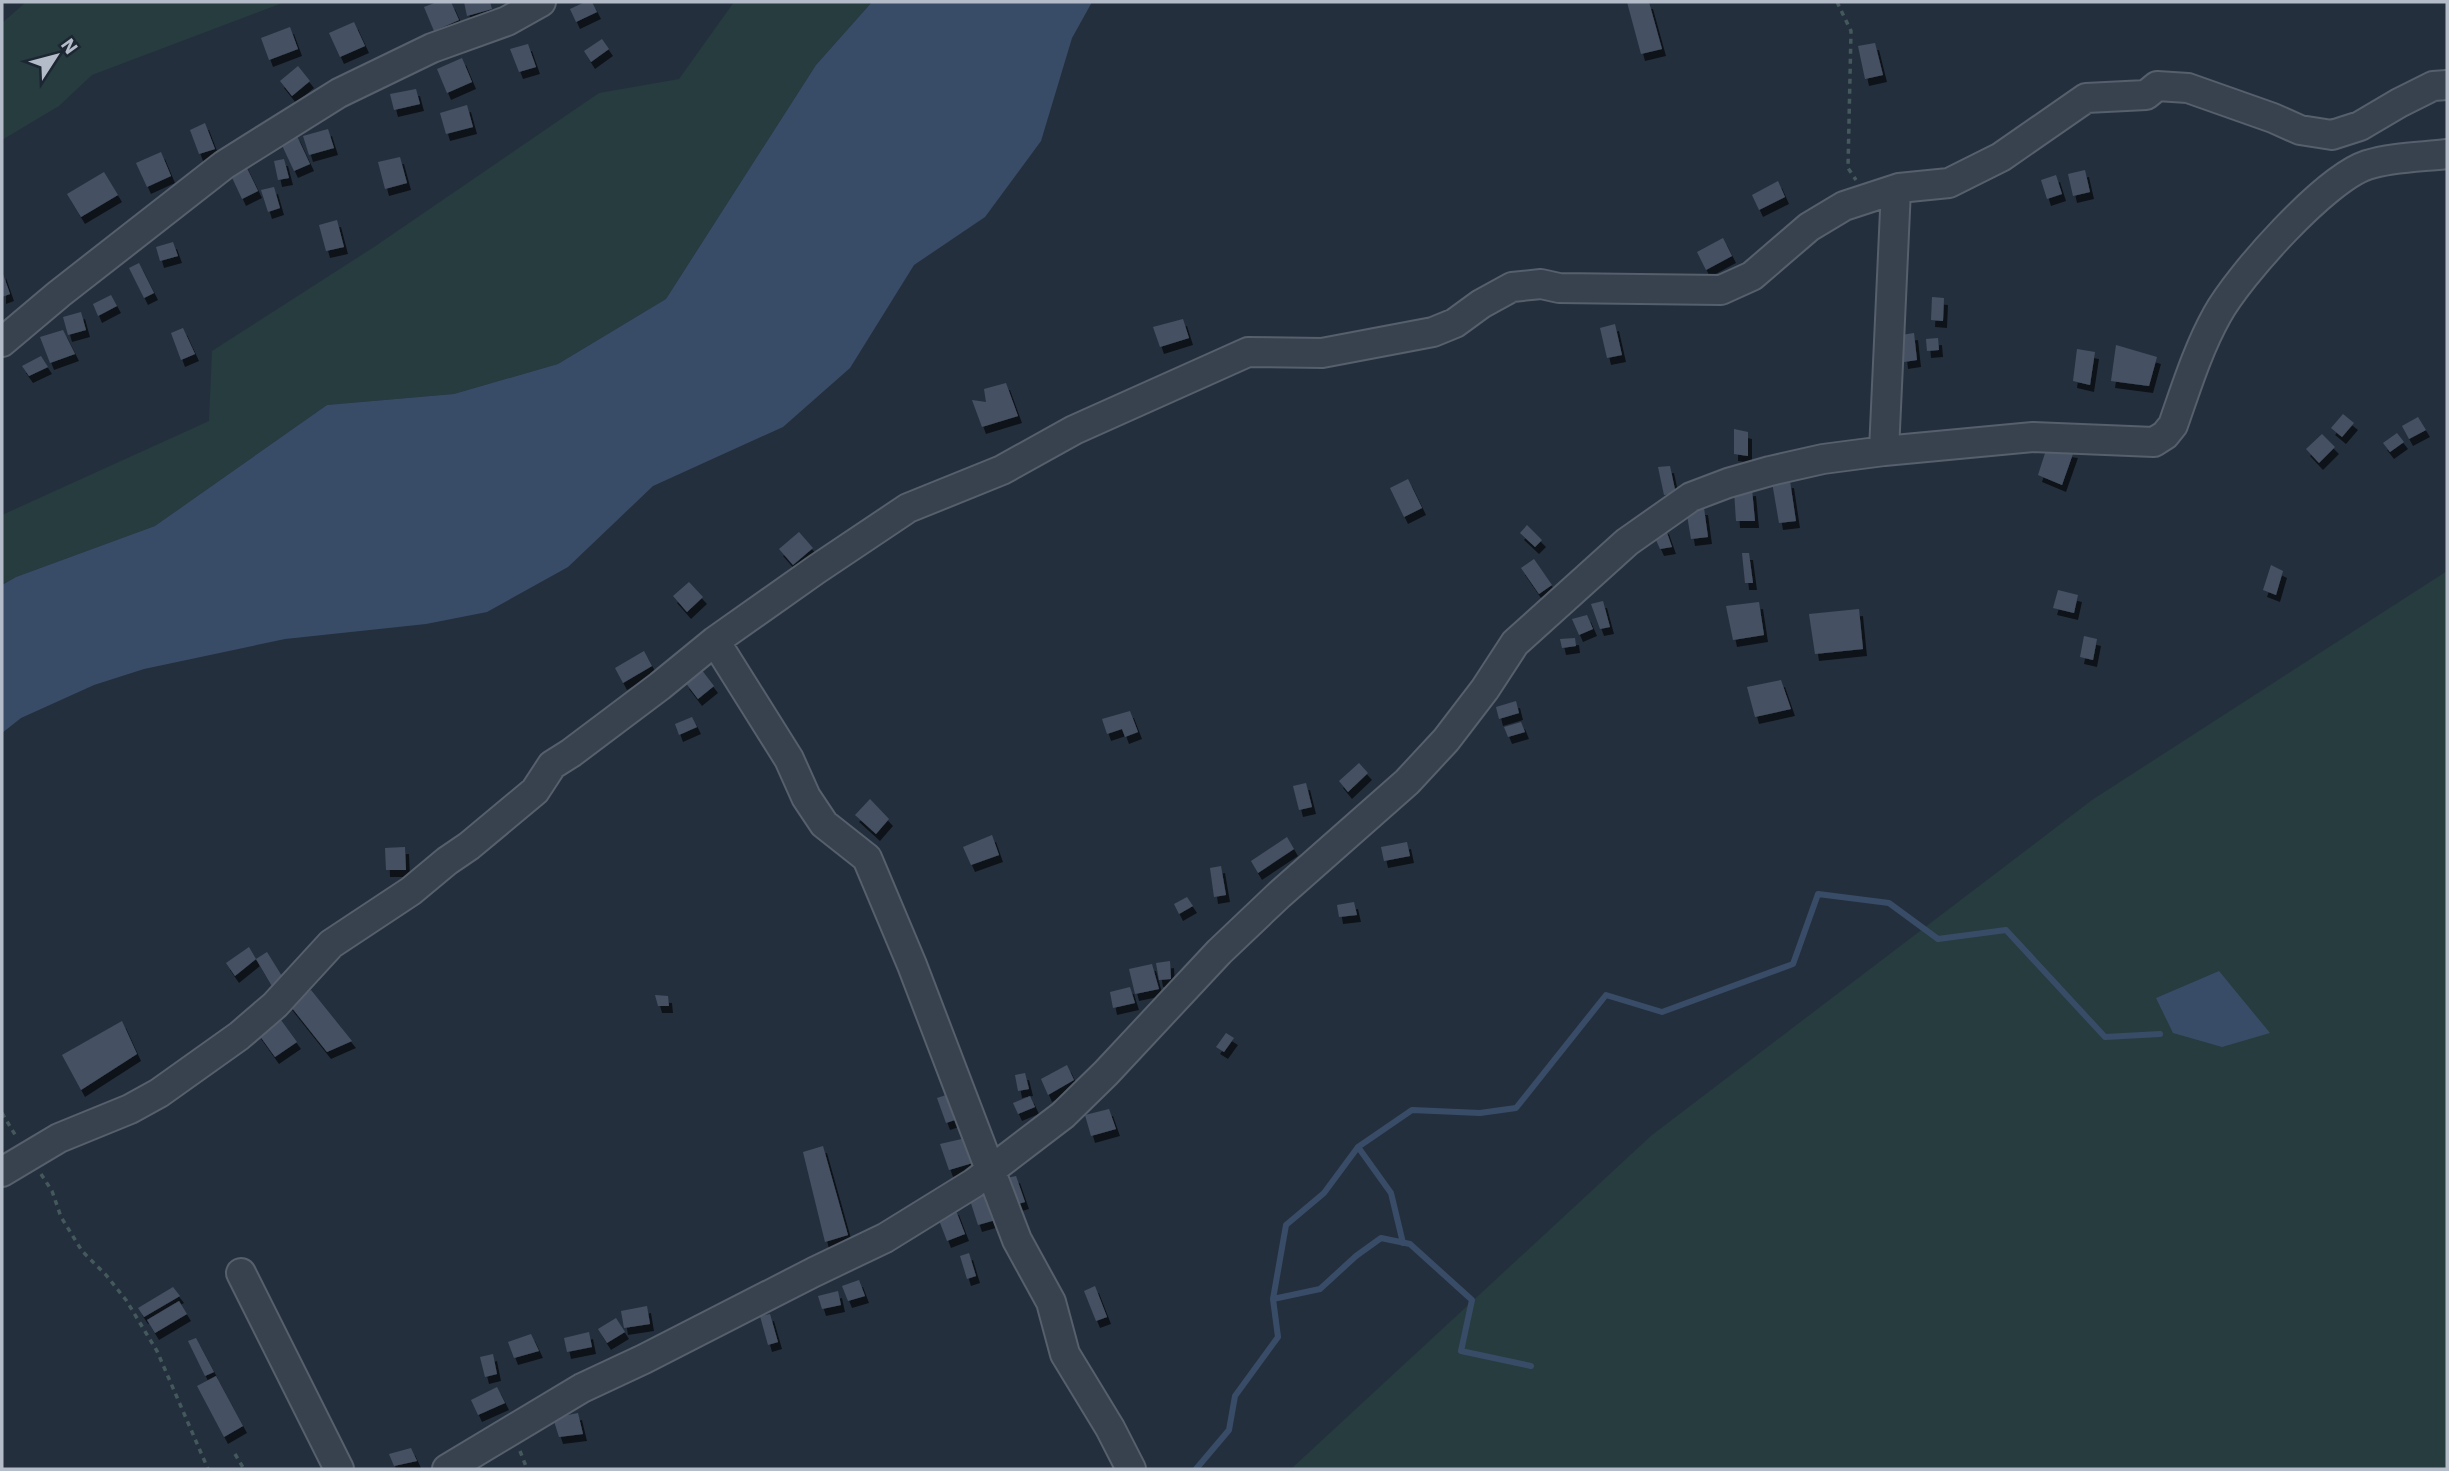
<svg xmlns="http://www.w3.org/2000/svg" width="2449" height="1471" viewBox="0 0 2449 1471" font-family="'IBM Plex Sans',sans-serif">
<defs>
<filter id="shadow"><feDropShadow dx="4" dy="7" stdDeviation="0" flood-color="#0009"/></filter>
</defs>
<rect width="100%" height="100%" fill="#242f3e"/>
<!-- green -->
<path fill="#263c3f" d="M26 2H285L92 75 59 106 2 140V23Z
M734 2H872L816 65 666 299 558 364 454 394 327 405 155 526 16 577 2 585V515L209 421 212 351 374 247 599 93 679 79Z
M2447 571V1469H1291L1652 1135 2092 800Z"/>
<!-- water -->
<path fill="#394c67" d="M872 2H1092L1072 38 1041 141 985 217 914 265 850 368 783 427 653 486 568 567 487 612 426 624 285 639 144 669 94 685 21 718 2 733V585L16 577 155 526 327 405 454 394 558 364 666 299 816 65Z
M2219 971 2270 1033 2222 1047 2173 1033 2156 998Z"/>
<g fill="none" stroke-linecap="round" stroke-linejoin="round">
<!-- stream -->
<path stroke="#394c67" stroke-width="6" d="M1358 1147 1391 1193 1403 1243
M1273 1299 1320 1289 1356 1256 1381 1238 1410 1244 1472 1300 1461 1351 1531 1366
M1196 1469 1229 1430 1235 1396 1278 1337 1273 1299 1286 1225 1324 1193 1358 1147 1412 1110 1480 1113 1516 1108 1606 995 1662 1012 1793 964 1818 894 1889 903 1938 939 2006 930 2105 1037 2160 1034"/>
</g>
<!-- building -->
<path fill="#455162" filter="url(#shadow)" d="M437 2H451L459 20 434 31 424 7Z
M464 2H490L492 9 467 16Z
M585 2H592L597 12 576 22 570 9Z
M1627 2H1649L1662 49 1641 54Z
M354 22 365 46 340 57 329 33Z
M290 27 298 49 269 60 261 38Z
M602 39 609 49 591 62 584 51Z
M1875 43 1883 75 1865 79 1858 46Z
M528 44 536 67 519 72 510 49Z
M462 58 472 82 447 93 437 69Z
M298 66 310 81 292 96 280 81Z
M416 89 420 104 394 110 390 94Z
M467 105 473 127 446 134 440 113Z
M205 123 215 149 199 154 190 130Z
M328 129 334 148 309 155 303 136Z
M296 134 310 164 294 171 280 141Z
M161 152 171 176 147 187 136 163Z
M400 157 407 183 385 189 378 162Z
M284 159 289 178 278 180 274 161Z
M244 162 258 191 242 199 228 169Z
M2085 170 2090 192 2073 196 2068 174Z
M104 172 118 195 81 217 67 194Z
M2056 175 2062 194 2047 199 2041 180Z
M1778 181 1785 197 1759 210 1752 195Z
M274 187 280 208 268 212 261 190Z
M337 220 344 247 326 251 319 225Z
M1723 238 1732 256 1706 270 1697 252Z
M173 242 178 256 160 261 156 247Z
M139 263 154 293 144 298 129 268Z
M2 271 10 294 2 297Z
M111 295 117 306 98 316 93 304Z
M1932 297 1944 298 1943 321 1931 320Z
M81 312 86 330 68 335 63 317Z
M1183 319 1189 338 1160 347 1153 327Z
M1615 324 1622 355 1607 358 1600 328Z
M183 328 195 354 181 360 171 333Z
M63 330 75 354 50 363 40 337Z
M1914 333 1917 360 1904 362 1901 335Z
M1938 338 1939 350 1927 351 1926 339Z
M2116 345 2157 357 2149 386 2111 381Z
M2077 349 2095 352 2090 385 2073 381Z
M41 356 48 367 29 376 22 366Z
M1006 383 1018 416 982 427 972 400 986 402 984 389Z
M2343 414 2354 423 2342 437 2331 428Z
M2418 417 2426 430 2409 439 2402 426Z
M1734 429 1748 432V456L1734 454Z
M2397 433 2404 442 2390 452 2383 443Z
M2322 434 2335 447 2319 463 2306 449Z
M2047 447 2074 451 2062 485 2038 475Z
M1670 466 1676 494 1664 495 1658 467Z
M1408 479 1422 508 1404 517 1390 488Z
M1790 481 1796 521 1779 523 1772 482Z
M1752 489 1755 521H1736L1734 490Z
M1704 508 1708 537 1691 539 1686 509Z
M1527 525 1542 540 1535 547 1520 533Z
M1665 527 1672 547 1660 549 1652 531Z
M799 532 813 548 793 565 779 549Z
M1742 553H1749L1753 583H1745Z
M1534 559 1552 585 1539 594 1521 568Z
M2271 565 2283 571 2276 595 2263 590Z
M689 582 703 597 687 612 673 596Z
M2058 590 2078 595 2074 613 2053 608Z
M1603 601 1610 627 1600 629 1591 604Z
M1759 602 1764 635 1733 640 1726 606Z
M1859 609 1863 649 1815 654 1809 614Z
M1587 615 1593 629 1579 635 1572 619Z
M2084 636 2097 639 2093 660 2080 657Z
M1575 638 1576 646 1562 648 1560 639Z
M644 651 652 666 623 683 615 668Z
M701 669 714 686 698 699 685 682Z
M1781 680 1791 709 1755 717 1747 687Z
M1516 701 1519 713 1499 719 1496 707Z
M1130 711 1138 732 1125 737 1122 729 1107 734 1102 719Z
M692 717 697 727 679 735 675 724Z
M1521 722 1525 732 1508 737 1504 727Z
M1359 763 1368 773 1348 792 1339 781Z
M1306 783 1312 807 1299 810 1293 786Z
M870 799 889 819 876 834 855 815Z
M992 835 999 855 971 865 963 847Z
M1287 837 1294 849 1258 873 1251 861Z
M1407 842 1410 856 1384 861 1381 847Z
M405 847 406 870H386L385 848Z
M1221 866 1226 895 1214 897 1210 868Z
M1187 897 1193 906 1179 914 1174 904Z
M1354 902 1357 915 1339 917 1337 905Z
M249 947 256 959 235 976 226 963Z
M267 952 285 981 273 988 256 959Z
M1170 961 1171 979 1159 980 1156 963Z
M1152 964 1159 989 1135 994 1129 969Z
M1130 987 1135 1003 1113 1008 1110 992Z
M311 990 352 1041 327 1052 288 1003Z
M655 995 668 996 669 1006H658Z
M278 1016 297 1042 275 1057 257 1032Z
M122 1021 137 1054 81 1090 62 1055Z
M1226 1033 1234 1038 1224 1052 1216 1047Z
M1067 1065 1074 1080 1048 1095 1041 1079Z
M1025 1073 1029 1089 1018 1091 1015 1075Z
M949 1094 958 1119 946 1123 937 1098Z
M1030 1096 1035 1107 1018 1114 1013 1103Z
M1109 1109 1116 1129 1091 1136 1085 1115Z
M966 1138 976 1162 949 1170 940 1144Z
M823 1146 848 1235 825 1242 803 1152Z
M1016 1176 1025 1202 1011 1206 1002 1179Z
M986 1189 999 1219 978 1225 968 1194Z
M955 1208 965 1234 947 1241 937 1215Z
M969 1253 976 1276 967 1279 960 1256Z
M859 1280 865 1296 848 1301 842 1286Z
M1095 1286 1107 1317 1096 1321 1084 1291Z
M173 1287 180 1296 144 1317 138 1308Z
M838 1291 841 1305 822 1309 818 1296Z
M179 1301 187 1314 155 1333 147 1320Z
M647 1306 650 1324 624 1328 621 1311Z
M770 1314 778 1342 768 1345 760 1316Z
M616 1318 625 1332 607 1343 598 1329Z
M589 1332 592 1347 567 1352 564 1338Z
M531 1334 539 1351 514 1358 508 1342Z
M196 1338 214 1372 205 1376 188 1341Z
M493 1354 497 1374 485 1377 480 1357Z
M216 1376 243 1426 224 1437 197 1386Z
M497 1387 505 1403 478 1415 471 1400Z
M578 1413 583 1434 559 1437 553 1418Z
M411 1448 417 1461 394 1466 389 1454Z"/>
<g fill="none" stroke-linecap="round" stroke-linejoin="round">
<defs>
<path id="minor" d="M2 342 59 294 224 165 339 93 432 48 507 21 541 2
M1884 451 1896 189
M715 641 789 759 806 797 824 824 867 858 912 965 1017 1240 1051 1302 1065 1354 1110 1428 1131 1469
M2 1172 59 1138 130 1109 159 1093 239 1036 275 1005 331 944 411 891 447 861 469 846 535 791 552 765 571 753 660 686 715 641 817 569 908 508 1002 470 1074 430 1248 352 1322 353 1433 332 1455 323 1481 304 1512 287 1541 284 1559 288 1721 290 1752 276 1809 227 1844 206 1899 188 1949 183 2001 157 2086 98 2146 95 2157 86 2188 88 2273 118 2300 130 2332 135 2360 126 2399 103 2433 86 2447 85
M241 1273 339 1469
M447 1469 582 1388 644 1359 814 1272 885 1238 974 1183 1063 1115 1106 1073 1219 952 1279 895 1407 782 1446 740 1485 689 1515 643 1627 542 1691 497 1728 483 1770 471 1823 459 1884 451 2033 437 2154 442 2165 435 2173 425C2186 388 2198 349 2217 315 2239 275 2325 179 2367 165 2392 157 2422 157 2447 154"/>
</defs>
<!-- minor casing -->
<use href="#minor" stroke="#565f6c" stroke-width="32"/>
<!-- path -->
<path stroke="#44595c" stroke-width="3.5" stroke-dasharray="5 5" stroke-linecap="butt" d="M1837 2 1851 31 1848 168 1856 180
M2 1113 17 1138
M41 1174 52 1191 61 1217 82 1251 106 1275 126 1300 157 1351 208 1469
M520 1451 527 1469
M235 1454 244 1469"/>
<!-- minor -->
<use href="#minor" stroke="#38414e" stroke-width="28"/>
</g>
<!-- border -->
<rect width="2449" height="1471" fill="none" stroke="#b4bcc9" stroke-width="7"/>
<!-- north arrow -->
<g transform="translate(56 56) rotate(54)" stroke="#1d2633" stroke-width="5" paint-order="stroke">
<path d="M0-5L12 26L0 18L-12 26Z" fill="#b4bcc9"/>
<text y="-10" font-size="19" font-weight="bold" text-anchor="middle" fill="#b4bcc9">N</text>
</g>
</svg>
